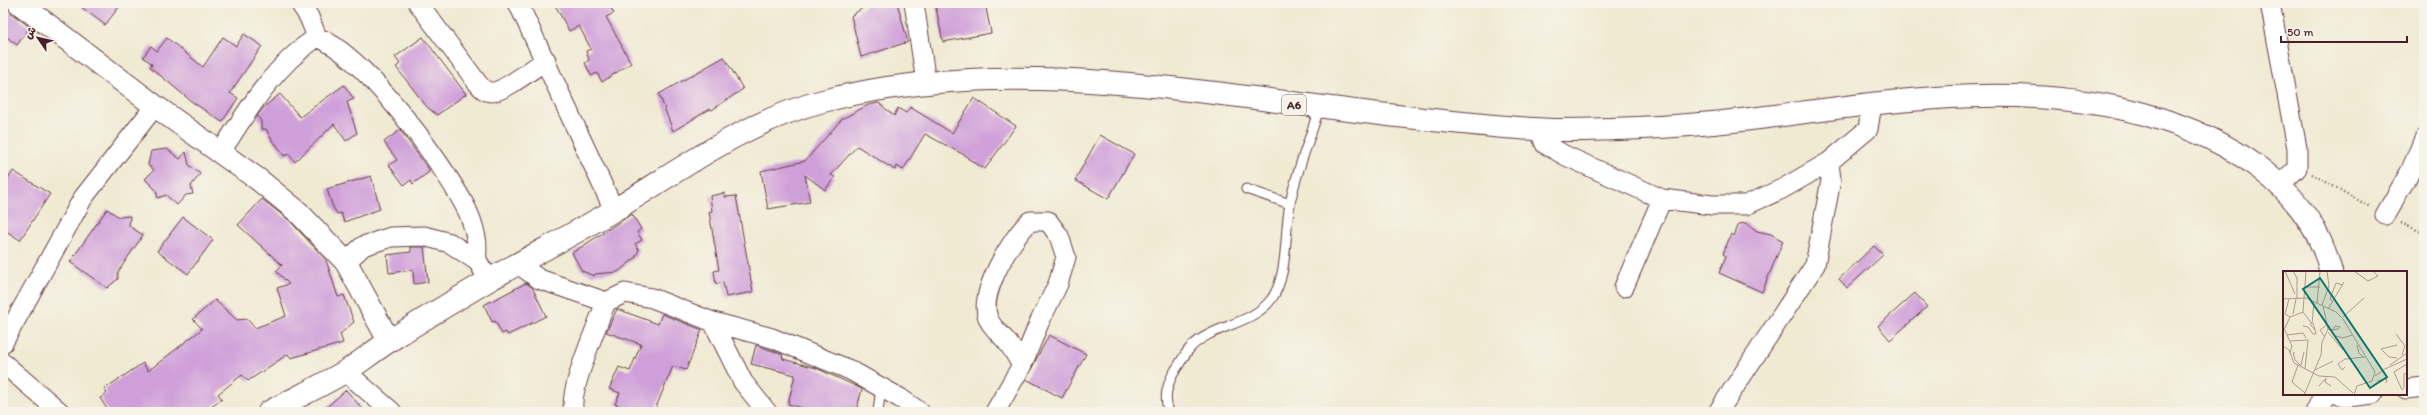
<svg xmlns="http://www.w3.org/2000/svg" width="2427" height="415" viewBox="0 0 2427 415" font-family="Itim,'Playpen Sans Arabic',sans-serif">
<rect width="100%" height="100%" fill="#f7f3e8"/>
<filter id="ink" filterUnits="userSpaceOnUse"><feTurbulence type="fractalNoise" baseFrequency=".025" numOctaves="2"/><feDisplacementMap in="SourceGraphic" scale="8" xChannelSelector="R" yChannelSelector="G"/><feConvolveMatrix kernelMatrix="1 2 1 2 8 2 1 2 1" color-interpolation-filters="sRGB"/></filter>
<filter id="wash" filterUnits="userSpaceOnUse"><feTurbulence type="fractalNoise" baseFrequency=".012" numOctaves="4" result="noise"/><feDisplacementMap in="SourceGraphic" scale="16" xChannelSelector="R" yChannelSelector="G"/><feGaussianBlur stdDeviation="0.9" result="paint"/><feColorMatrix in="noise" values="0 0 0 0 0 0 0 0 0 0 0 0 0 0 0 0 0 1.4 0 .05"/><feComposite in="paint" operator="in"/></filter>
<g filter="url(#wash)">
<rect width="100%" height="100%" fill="#f0ead3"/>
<g id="blocks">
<!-- building -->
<path fill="#cf9fd9" d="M3 3H7L11 13 30 27 17 45 3 34Z
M76 3H122L105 25Z
M554 3H608L614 13 606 17 631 63 602 82 597 73 591 76 585 63 589 60 586 51 591 49 579 26 569 31Z
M870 3H897L908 42 861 57 851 16Z
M935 3H985L991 33 943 42Z
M244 34 262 46 230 93 238 98 222 122 191 101 150 67 152 64 143 57 151 46 157 51 167 38 203 67 223 37 236 46Z
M423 37 466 94 437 115 427 107 396 67 400 64 395 57Z
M724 57 743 89 712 110 710 109 673 131 659 94Z
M344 85 354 99 347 102 357 133 346 141 334 124 295 162 289 154 284 156 276 144 273 142 266 129H261V121L257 116 264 107 280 94 300 117Z
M974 98 1016 126 985 169 967 158 968 157 925 134 903 170 897 166 895 170 857 146 831 175 835 177 825 190 805 175 810 202 768 209 761 171 805 161 842 119 868 105 879 103 894 116 898 108 906 113 910 107 952 133Z
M400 130 430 171 413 184 411 180 404 185 389 165 397 160 384 142Z
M1100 135 1134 154 1108 199 1075 180Z
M167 149 180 159 186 152 189 165 200 174 191 186 193 194 186 195 177 205 166 195 158 198 156 190 145 179 154 170 148 165 151 151Z
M13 171 50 194 20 240 3 229V186L8 185 7 180Z
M371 176 380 209 344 222 341 213 337 214 332 205 327 189Z
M725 193V197L736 196 753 292 726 297 723 282 716 284 714 271 719 270 709 212 712 211 710 196Z
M262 199 290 221 326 260 338 297 344 295 354 322 340 334 343 343 291 358 288 354 248 381 242 375 218 394 222 399 205 412H109L100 398 107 393 104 389 143 363 148 371 202 329 193 319 215 300 237 320 247 319 255 328 286 316 277 288 289 284 276 271 282 265 238 225Z
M107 209 119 217 130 216 129 226 143 235 118 272V279L107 288 70 262Z
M632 214 641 229 637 232 642 240 635 244 639 250 635 258 618 272 595 274 594 276 582 271 572 253Z
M183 217 213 240 188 274 157 251Z
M1746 223 1757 231 1771 234 1783 241 1762 292 1719 273 1726 256 1723 254 1731 234 1734 236 1739 224Z
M1874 246 1883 255 1847 288 1839 279Z
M411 247H424L428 282 414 284 413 270 389 273 387 255 411 252Z
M526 283 532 287 546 316 508 335 506 332 502 334 495 321 492 322 484 305Z
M1915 293 1927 307 1890 340 1878 326Z
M617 309 658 324 662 314 702 330 686 370 673 366 654 412H635L615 404 620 393 609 389 619 367 630 371 641 344 606 332Z
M1049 335 1086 354 1062 398 1026 379Z
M756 345 782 354 783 359 816 368 862 389 856 412H817L788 404 795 375 751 364Z
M346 390 365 412H321Z"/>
</g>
</g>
<g filter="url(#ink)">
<use href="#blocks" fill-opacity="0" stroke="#633d44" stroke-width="1"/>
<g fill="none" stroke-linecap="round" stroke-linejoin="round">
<defs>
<path id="service" d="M1246 189 1290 204
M878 412 881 387
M1169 412C1163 397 1167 383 1176 369 1181 362 1185 353 1191 347 1213 325 1250 325 1270 301 1289 278 1284 232 1290 204 1296 171 1310 140 1319 108"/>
<path id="minor" d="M300 3 309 17 317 37C364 55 439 158 464 204 469 213 474 227 476 238 478 245 476 253 477 259 479 266 486 274 490 280
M418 3 476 81C480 86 484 92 491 92 502 93 535 67 546 60
M518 3 614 210
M914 3 926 82
M2270 3 2297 148V168L2280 185
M1539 129 1545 144 1566 156 1662 199 1712 205H1746L1782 189 1829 162
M221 152C248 109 274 66 317 37
M2385 215 2410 172 2424 139
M346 262 363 246 391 237 424 236 450 243 477 261
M518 264 539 279 606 302 625 293 652 298 713 322 772 338 850 370 900 398 920 412
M1624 287 1662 199
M713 322 743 382 767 412
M3 343 83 198 155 106
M3 363 60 412
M345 371 392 412
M2406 389 2424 387
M2336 394 2349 397 2373 394
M574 412C567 393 598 324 606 302
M995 412 1022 365 1039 323 1058 284 1066 257 1059 236 1048 221H1030C1012 238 978 293 988 318 991 327 1002 335 1007 342 1013 349 1017 358 1022 365
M1718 412 1815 265 1831 180 1829 162 1868 129 1872 104"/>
<path id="tertiary" d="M19 3 155 106 259 180 298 212 346 262 389 341"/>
<path id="trunk" d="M269 412C295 398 323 385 348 370 363 360 378 348 394 338 425 318 457 299 489 280 531 256 574 234 616 209 683 168 746 121 823 101 1023 50 1232 100 1433 120 1474 124 1515 129 1556 130 1627 130 1697 126 1767 117 1892 101 2021 80 2144 114 2226 137 2309 184 2331 272
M2317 412 2325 394"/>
</defs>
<!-- service casing -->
<use href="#service" stroke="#633d44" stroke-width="11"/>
<!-- minor casing -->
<use href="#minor" stroke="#633d44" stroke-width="21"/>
<!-- tertiary casing -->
<use href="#tertiary" stroke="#633d44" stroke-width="24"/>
<!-- trunk casing -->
<use href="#trunk" stroke="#633d44" stroke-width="24"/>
<!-- path -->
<path stroke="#633d44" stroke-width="2.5" stroke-dasharray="1 3" stroke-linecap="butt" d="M2312 174 2370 207
M2401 223 2424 233"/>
<!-- service -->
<use href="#service" stroke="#fff" stroke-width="9"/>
<!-- minor -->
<use href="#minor" stroke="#fff" stroke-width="19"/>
<!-- tertiary -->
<use href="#tertiary" stroke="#fff" stroke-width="22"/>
<!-- trunk -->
<use href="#trunk" stroke="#fff" stroke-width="22"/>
</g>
</g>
<g text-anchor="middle" stroke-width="3.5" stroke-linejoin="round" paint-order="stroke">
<!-- shield labels -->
<rect fill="#f7f3e8" stroke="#7e5f64" stroke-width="1" x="1282" y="95" width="24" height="20" rx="3"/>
<g font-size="12" font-weight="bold" fill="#4a1f2b">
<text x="1294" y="109">A6</text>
</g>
</g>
<!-- overview -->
<g transform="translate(2283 271)">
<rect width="124" height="124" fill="#f0ead3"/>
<path fill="none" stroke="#ae9990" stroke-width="1" d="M2 0 12 23M10 0 14 7V27M71 0 85 10 95 5 90 0M22 16H37M0 28 23 27 53 41 60 48 92 101 89 110 74 115 71 124M6 28 2 43 7 46M50 31 47 28 53 12 60 14M34 32 37 0M39 34 46 15 44 0M45 38 61 11M20 41 29 53 31 31M10 43 13 28M60 46 81 27M27 53 32 59 30 52M0 55 9 75 7 82M20 55 25 56 30 63H33L32 59M2 57 7 46 20 41 23 0M45 58 47 59H50L55 58 57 56 52 55 50 59M45 61 60 79M113 63 122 75 119 84M4 64 20 62 23 67M42 66 37 59 45 53M53 68V65L60 67 69 64M7 70 25 69 22 98M74 74 76 82 80 86M114 74 98 78 106 86 114 87M0 75 6 79 11 92 36 105 52 106 70 122M12 82H10L12 89 18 95M124 93 111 101 119 119 121 117V103L124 102M15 94 9 111 22 122M18 94 21 81M107 94 124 82M62 96 59 99 55 93 62 88 82 86M32 99 50 90M92 105 102 98 124 88M94 110 104 108 103 112M36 115 43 107 42 111 48 115M21 124 38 84 39 71 45 58 40 35"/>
<path fill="#0f766e" fill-opacity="0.15" stroke="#0f766e" stroke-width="2" d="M37 7 104 106 87 117 20 18Z"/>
<rect width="124" height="124" fill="none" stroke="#4a1f2b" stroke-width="2"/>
</g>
<!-- margin -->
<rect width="2427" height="415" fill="none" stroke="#f7f3e8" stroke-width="16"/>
<!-- north arrow -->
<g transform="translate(38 38) rotate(304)" stroke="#f7f3e8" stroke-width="3" paint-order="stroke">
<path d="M0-3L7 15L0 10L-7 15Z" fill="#4a1f2b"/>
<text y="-6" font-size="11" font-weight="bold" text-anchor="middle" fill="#4a1f2b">ش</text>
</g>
<!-- scale -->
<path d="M2281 36v6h126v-6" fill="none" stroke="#4a1f2b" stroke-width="2"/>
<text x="2287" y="36" font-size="12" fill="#4a1f2b" stroke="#f7f3e8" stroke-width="3" paint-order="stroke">50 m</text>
</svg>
